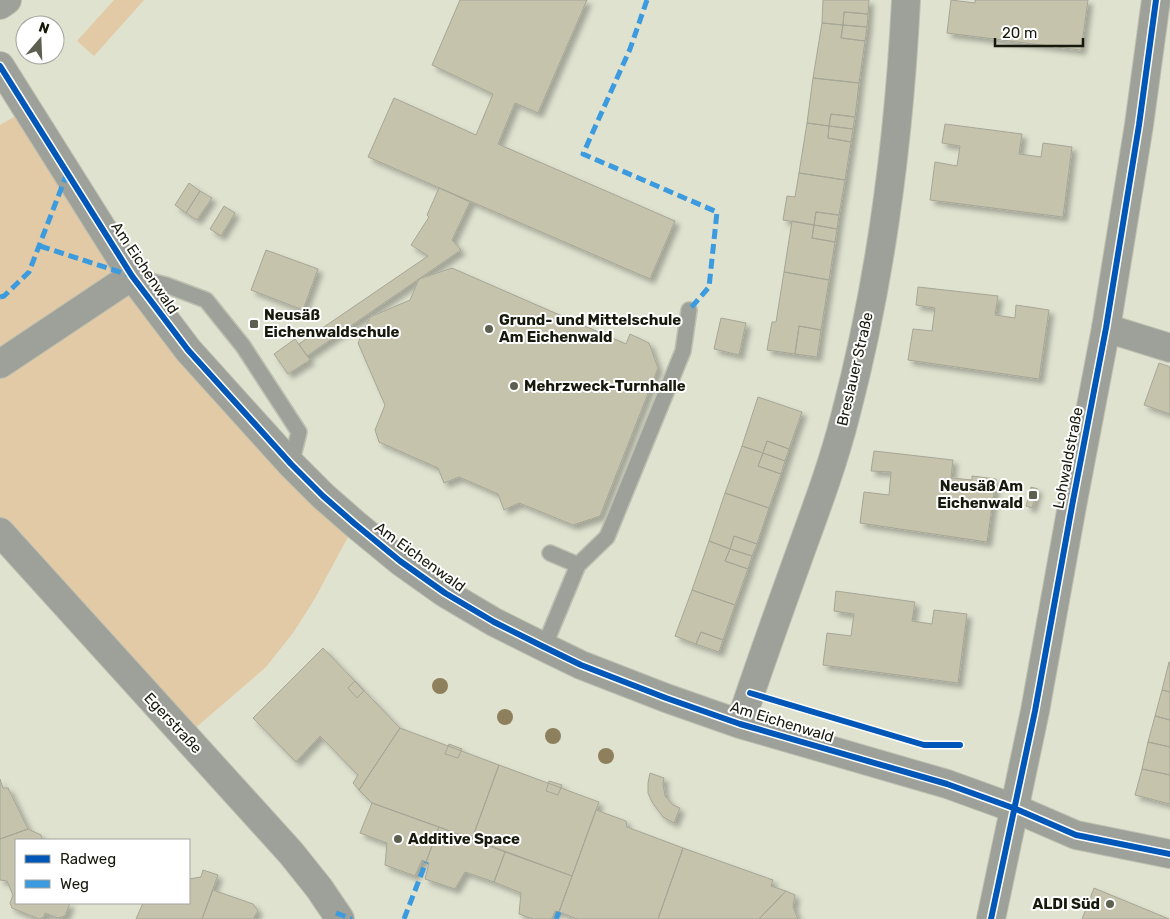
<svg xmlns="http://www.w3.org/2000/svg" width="1170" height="919" viewBox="0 0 1170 919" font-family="Rubik,sans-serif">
<defs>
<filter id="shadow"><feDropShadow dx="4.5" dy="4.5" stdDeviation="2.5" flood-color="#0004"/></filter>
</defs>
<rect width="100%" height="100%" fill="#dfe2cf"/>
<!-- green -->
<path fill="#e1caa5" d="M114 0H144L94 56 77 41Z
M28 109 132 276 355 524 314 600 293 633 266 667 186 736 0 532V125Z"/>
<!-- building -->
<path fill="#c6c3ac" stroke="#a6a697" filter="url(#shadow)" d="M460 0H587L538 113 515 103 498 144 675 221 650 279 368 157 394 98 476 135 493 94 432 65Z
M823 0H869L868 14 844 12 843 25 822 23Z
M951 0 975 3V0H1088L1081 50 947 33Z
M844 12 868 14 867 27 843 25Z
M822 23 843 25 841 38 865 41 859 83 813 78Z
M843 25 867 27 865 41 841 38Z
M813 78 859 83 855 117 831 114 829 126 807 123Z
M831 114 855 117 853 129 829 126Z
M807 123 829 126 828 138 851 142 845 180 799 173Z
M945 124 1022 134 1019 154 1041 157 1043 143 1072 147 1063 217 930 200 935 162 957 166 960 146 942 143Z
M829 126 853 129 851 142 828 138Z
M799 173 845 180 839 215 816 212 814 225 783 220 787 196 795 197Z
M189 183 200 191 186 213 175 205Z
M439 188 470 202 452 240 461 250 307 356 299 344 428 256 411 245 429 217 427 215Z
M200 191 212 198 197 220 186 213Z
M224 206 235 213 221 236 210 229Z
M816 212 839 215 837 229 814 225Z
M792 221 814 225 812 238 835 242 829 280 784 272Z
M814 225 837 229 835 242 812 238Z
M266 250 318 269 303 310 251 290Z
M452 268 626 344 630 334 649 343 658 368 600 516 573 525 519 503 504 510 498 494 459 477 444 483 438 468 379 442 375 430 385 405 358 343 370 317 410 300 419 279Z
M784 272 829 280 821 330 799 326 795 354 767 350 772 322H776Z
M918 287 998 296 995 315 1015 318 1016 305 1049 310 1039 379 908 360 913 329 932 331 935 308 916 305Z
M721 318 746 323 739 355 714 349Z
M799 326 821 330 817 357 795 354Z
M295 339 310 360 288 374 274 354Z
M1159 363 1170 367V414L1144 405Z
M758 397 802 412 789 449 767 441 763 453 742 446Z
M767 441 789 449 785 461 763 453Z
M742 446 763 453 758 466 781 474 769 508 725 493Z
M874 451 953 460 951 478 972 480V476L996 479 987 542 860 523 864 492 889 495 891 472 871 471Z
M763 453 785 461 781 474 758 466Z
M1031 487 1038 489 1032 508 1026 506Z
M725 493 769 508 757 544 734 536 730 549 709 541Z
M734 536 757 544 752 556 730 549Z
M709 541 730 549 725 561 748 569 735 605 692 590Z
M730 549 752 556 748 569 725 561Z
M692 590 735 605 723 640 701 632 696 644 675 636Z
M836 591 915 602 912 621 932 624 934 610 967 614 958 683 823 665 827 633 851 636 854 614 834 611Z
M701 632 723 640 719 652 696 644Z
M323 648 400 728 359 790 353 783 358 775 320 736 296 762 253 718Z
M1169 662H1170V692L1162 690Z
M355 681 364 691 357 698 348 688Z
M1162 690 1170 692V720L1155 716Z
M1155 716 1170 720V747L1148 742Z
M400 728 499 765 472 839 372 803 359 790Z
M1148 742 1170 747V775L1142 769Z
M449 744 462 749 458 758 445 754Z
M499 765 599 802 572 876 472 839Z
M1142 769 1170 775V804L1135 795Z
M650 773 664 778 663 784 665 796 673 805 680 808 674 823 663 817 652 802 648 793V783Z
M0 779 3 788H8L28 829 0 839Z
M549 781 562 785 558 795 546 791Z
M372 803 439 827 426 862 422 860 415 876 385 865 387 843 360 833Z
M596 810 626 821 627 827 683 848 658 919H577L559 912Z
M439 827 505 852 494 882 465 872 455 889 425 879 429 863 426 862Z
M28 829 41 835 42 839 47 840H16V903H70L65 916 58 918 45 913 44 917 39 919 12 908 10 903 13 895 7 881 0 880V839Z
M683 848 773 880 771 886 786 891 759 919H658Z
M505 852 572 876 559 912 555 911 552 919H533L519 914 521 893 494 882Z
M203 870 218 875 202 919H136L143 903H189V879L201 877Z
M1094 888 1169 919H1082Z
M213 890 253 904 258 911 254 917 255 919H202Z
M786 891 795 895 793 907 798 919H759Z"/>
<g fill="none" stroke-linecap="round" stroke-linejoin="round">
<defs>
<path id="service" d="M134 277 166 285 206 300 243 346 299 432 291 464
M550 553 578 565
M544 647 578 565 607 537 683 351 689 310"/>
<path id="minor" d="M0 5 7 0
M0 66 132 276 188 350 291 464 323 496 355 524 400 561 445 593 494 622 544 647 581 665 666 698 740 724 947 784 1016 809 1076 835 1170 854
M1106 328 1170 348
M0 364 132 276
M0 532 291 853 319 888 340 919
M740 724C760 663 782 603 804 542 819 501 834 460 845 417 881 281 899 140 906 0"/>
<path id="tertiary" d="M991 919 1035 711 1072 506 1106 328 1139 125 1156 0"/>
</defs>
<!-- service casing -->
<use href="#service" stroke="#bec0b1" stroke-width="18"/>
<!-- minor casing -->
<use href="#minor" stroke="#bec0b1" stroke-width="30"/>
<!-- tertiary casing -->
<use href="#tertiary" stroke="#bec0b1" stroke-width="30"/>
<!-- service -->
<use href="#service" stroke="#9ea199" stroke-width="15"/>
<!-- minor -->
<use href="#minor" stroke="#9ea199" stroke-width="28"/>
<!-- tertiary -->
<use href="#tertiary" stroke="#9ea199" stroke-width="28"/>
<!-- quiet -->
<path stroke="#3b9bde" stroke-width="5" stroke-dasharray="10 5" stroke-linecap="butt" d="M647 0 630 49 583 154 717 212 709 287 689 310
M40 246 132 276
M0 297 4 296 29 272 68 171
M336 913 352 919
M404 919 426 862
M556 919 559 912"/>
<defs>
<path id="cycleway" d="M0 66 132 276 188 350 291 464 323 496 355 524 400 561 445 593 494 622 544 647 581 665 666 698 740 724 947 784 1016 809 1076 835 1170 854
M750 693 924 745H960
M991 919 1035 711 1072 506 1106 328 1139 125 1156 0"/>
</defs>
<!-- cycleway casing -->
<use href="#cycleway" stroke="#fff" stroke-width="9"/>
<!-- cycleway -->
<use href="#cycleway" stroke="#0057b8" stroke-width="6"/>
</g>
<!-- trees -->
<g fill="#8f805d">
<circle cx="440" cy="686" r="8"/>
<circle cx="505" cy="717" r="8"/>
<circle cx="553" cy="736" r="8"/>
<circle cx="606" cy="756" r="8"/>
</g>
<!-- markers -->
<g fill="#5d5f50" stroke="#fff" stroke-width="2">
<rect x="249" y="319" width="10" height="10" rx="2.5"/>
<circle cx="489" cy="329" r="5"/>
<circle cx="514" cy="386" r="5"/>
<rect x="1028" y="490" width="10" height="10" rx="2.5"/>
<circle cx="398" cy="839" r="5"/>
<circle cx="1110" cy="904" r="5"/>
</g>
<g text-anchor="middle" stroke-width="4" stroke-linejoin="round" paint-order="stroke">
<!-- street labels -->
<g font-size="15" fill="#17190c" stroke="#fff">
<text transform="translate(145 268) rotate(56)" y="5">Am Eichenwald</text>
<text transform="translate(855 369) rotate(-77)" y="5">Breslauer Straße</text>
<text transform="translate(1068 458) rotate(-79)" y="5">Lohwaldstraße</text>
<text transform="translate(420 557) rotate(36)" y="5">Am Eichenwald</text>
<text transform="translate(782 722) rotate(17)" y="5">Am Eichenwald</text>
<text transform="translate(173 723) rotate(47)" y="5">Egerstraße</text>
</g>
<!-- poi labels -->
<g font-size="15" font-weight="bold" fill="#17190c" stroke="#fff" text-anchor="start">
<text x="264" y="320">Neusäß<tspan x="264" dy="17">Eichenwaldschule</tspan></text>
<text x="499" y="325">Grund- und Mittelschule<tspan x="499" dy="17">Am Eichenwald</tspan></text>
<text x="524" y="391">Mehrzweck-Turnhalle</text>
<text x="1023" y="491" text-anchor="end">Neusäß Am<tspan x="1023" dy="17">Eichenwald</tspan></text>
<text x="408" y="844">Additive Space</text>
<text x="1100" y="909" text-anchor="end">ALDI Süd</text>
</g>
</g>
<!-- legend -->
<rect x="15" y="839" width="175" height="65" fill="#ffffff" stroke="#a2a39e"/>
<rect x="25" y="855" width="25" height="8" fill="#0057b8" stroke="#a2a39e"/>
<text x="60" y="864" font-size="15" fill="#17190c">Radweg</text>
<rect x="25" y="880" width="25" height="8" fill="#3b9bde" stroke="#a2a39e"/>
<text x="60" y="889" font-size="15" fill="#17190c">Weg</text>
<!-- north arrow -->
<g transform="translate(40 40) rotate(19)"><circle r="24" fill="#ffffff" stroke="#a2a39e"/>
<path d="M0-4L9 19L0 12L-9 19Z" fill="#5d5f50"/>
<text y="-8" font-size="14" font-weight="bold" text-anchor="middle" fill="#17190c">N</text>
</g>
<!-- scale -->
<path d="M995 38v8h88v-8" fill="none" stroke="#17190c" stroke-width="2.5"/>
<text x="1002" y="38" font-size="15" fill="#17190c" stroke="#ffffff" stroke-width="4" paint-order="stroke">20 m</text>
</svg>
